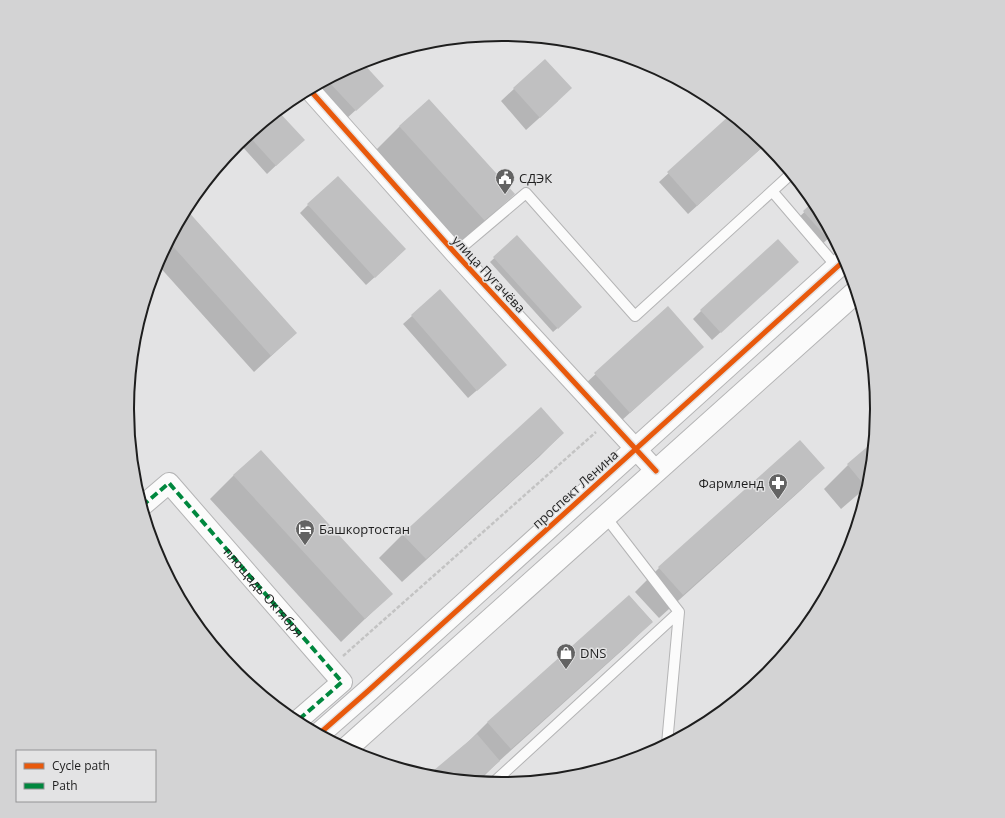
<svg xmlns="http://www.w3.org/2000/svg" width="1005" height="818" viewBox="0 0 1005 818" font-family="'Open Sans',sans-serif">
<rect width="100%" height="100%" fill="#e3e3e4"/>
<!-- shadow -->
<path fill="#0003" d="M545 60 558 101 526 130 501 101Z
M360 62 382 86 346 119 316 86Z
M657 69 664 72 662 74Z
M429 100 513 194 453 252 368 158 399 127Z
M277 111 303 140 267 174 239 143Z
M732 115 767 143 688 214 659 182Z
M815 202 832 235 819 247 795 221Z
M308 205 396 258 366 285 300 213Z
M186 210 296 333 254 372 157 264Z
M517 237 577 311 553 332 490 262Z
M789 270 712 340 693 319 701 311Z
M440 291 497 373 468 398 403 324Z
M668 308 694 355 621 421 586 383Z
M563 433 539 457 402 582 379 558 403 534Z
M800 441 824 468 800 491 659 618 635 592 659 568Z
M874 442 870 484 841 509 824 489 848 465Z
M234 475 391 594 341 642 210 499Z
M629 596 652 621 628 645 497 763 478 782 428 777 468 742 487 723Z"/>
<!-- building -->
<path fill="#c0c0c1" d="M545 59 572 88 540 118 513 88Z
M362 62 384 86 356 111 327 80Z
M429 99 515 194 485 221 399 126Z
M278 111 305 140 276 166 248 135Z
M731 114 767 143 697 206 667 172Z
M338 176 406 249 375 278 307 204Z
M814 201 833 235 828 239 803 211Z
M186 209 297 333 271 356 169 242Z
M517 235 582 307 558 329 493 257Z
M778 239 799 262 721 333 700 310Z
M440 289 507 365 477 391 411 315Z
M668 306 704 347 630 413 594 373Z
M541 407 564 433 426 559 402 534Z
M800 440 825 468 683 595 658 567Z
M874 441 870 481 865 486 847 464Z
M261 450 393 594 365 619 233 475Z
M629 595 653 622 511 749 487 722Z
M477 734 500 761 477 781 427 776Z"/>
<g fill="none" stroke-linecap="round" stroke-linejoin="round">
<defs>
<path id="lane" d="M772 191 837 267
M455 253 526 193 635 316 792 173
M605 516 679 612 667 744
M493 783 679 612"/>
<g id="street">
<path d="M309 89 455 253 656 471"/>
<path id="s1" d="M142 506 169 483 342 682 296 722"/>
</g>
<path id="secondary" d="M319 734 368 691 846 259
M346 749 857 291"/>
</defs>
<!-- lane casing -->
<use href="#lane" stroke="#b4b4b5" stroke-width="12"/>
<!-- street casing -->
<use href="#street" stroke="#b4b4b5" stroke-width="22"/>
<!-- secondary casing -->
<use href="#secondary" stroke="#b4b4b5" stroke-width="24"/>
<!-- path -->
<path stroke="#c3c3c3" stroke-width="2.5" stroke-dasharray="4 2" stroke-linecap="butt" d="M343 656 596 432"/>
<!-- lane -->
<use href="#lane" stroke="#fbfbfb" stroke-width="10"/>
<!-- street -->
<use href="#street" stroke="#fbfbfb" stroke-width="20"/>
<!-- secondary -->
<use href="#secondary" stroke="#fbfbfb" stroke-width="22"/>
<!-- quiet -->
<path stroke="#00873e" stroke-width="4" stroke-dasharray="8 4" stroke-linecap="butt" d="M142 506 169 483 342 682 296 722"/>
<defs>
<path id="cycleway" d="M309 89 455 253 656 471
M319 734 368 691 846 259"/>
</defs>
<!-- cycleway casing -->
<use href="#cycleway" stroke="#e3e3e4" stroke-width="8"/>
<!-- cycleway -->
<use href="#cycleway" stroke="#e8590c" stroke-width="5"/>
</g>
<!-- icons -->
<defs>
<symbol id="civic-pin" viewBox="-11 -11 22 30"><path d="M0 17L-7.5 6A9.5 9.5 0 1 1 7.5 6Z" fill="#636363" stroke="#e3e3e4"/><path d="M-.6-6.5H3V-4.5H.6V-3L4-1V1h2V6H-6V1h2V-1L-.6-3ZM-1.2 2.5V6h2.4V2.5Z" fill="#fff"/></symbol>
<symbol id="pharmacy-pin" viewBox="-11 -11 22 30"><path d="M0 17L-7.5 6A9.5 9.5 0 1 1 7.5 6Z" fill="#636363" stroke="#e3e3e4"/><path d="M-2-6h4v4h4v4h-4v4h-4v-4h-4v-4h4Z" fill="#fff"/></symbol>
<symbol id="hotel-pin" viewBox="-11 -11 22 30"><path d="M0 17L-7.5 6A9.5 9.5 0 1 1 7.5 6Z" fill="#636363" stroke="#e3e3e4"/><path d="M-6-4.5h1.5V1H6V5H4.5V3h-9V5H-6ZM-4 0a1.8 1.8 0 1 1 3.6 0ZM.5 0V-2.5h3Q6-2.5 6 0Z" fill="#fff"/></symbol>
<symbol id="shop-pin" viewBox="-11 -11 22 30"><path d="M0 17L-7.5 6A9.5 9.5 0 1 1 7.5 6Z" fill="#636363" stroke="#e3e3e4"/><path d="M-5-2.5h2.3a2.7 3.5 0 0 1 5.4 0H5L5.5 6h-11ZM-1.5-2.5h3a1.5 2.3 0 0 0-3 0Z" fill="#fff"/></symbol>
</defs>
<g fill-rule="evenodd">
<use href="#civic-pin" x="494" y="167" width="22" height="30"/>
<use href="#pharmacy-pin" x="767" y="472" width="22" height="30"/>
<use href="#hotel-pin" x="294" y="518" width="22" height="30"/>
<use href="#shop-pin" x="555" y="642" width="22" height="30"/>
</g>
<g text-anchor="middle" stroke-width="3" stroke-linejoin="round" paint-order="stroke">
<!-- poi labels -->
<g font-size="13" fill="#1e1e1e" stroke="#e3e3e4" text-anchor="start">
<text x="519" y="183">СДЭК</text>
<text x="764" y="488" text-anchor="end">Фармленд</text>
<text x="319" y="534">Башкортостан</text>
<text x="580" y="658">DNS</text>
</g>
<!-- street labels -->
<g font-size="13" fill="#1e1e1e" stroke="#e3e3e4">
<text transform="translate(489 274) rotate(47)" y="5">улица Пугачёва</text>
<text transform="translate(575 489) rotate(-42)" y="5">проспект Ленина</text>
<text dy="5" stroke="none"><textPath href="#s1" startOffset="180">площадь Октября</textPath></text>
</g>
</g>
<!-- crop -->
<path d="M0 0H1005V818H0ZM134 409a368 368 0 1 1 736 0a368 368 0 1 1-736 0Z" fill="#d3d3d4" fill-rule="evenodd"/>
<path fill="none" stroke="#1e1e1e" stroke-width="2" d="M134 409a368 368 0 1 1 736 0a368 368 0 1 1-736 0Z"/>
<!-- legend -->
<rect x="16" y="750" width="140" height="52" fill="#e3e3e4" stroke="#949495"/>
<rect x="24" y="763" width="20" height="6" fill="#e8590c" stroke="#949495"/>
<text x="52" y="770" font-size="12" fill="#1e1e1e">Cycle path</text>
<rect x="24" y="783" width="20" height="6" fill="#00873e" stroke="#949495"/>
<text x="52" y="790" font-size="12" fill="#1e1e1e">Path</text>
</svg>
